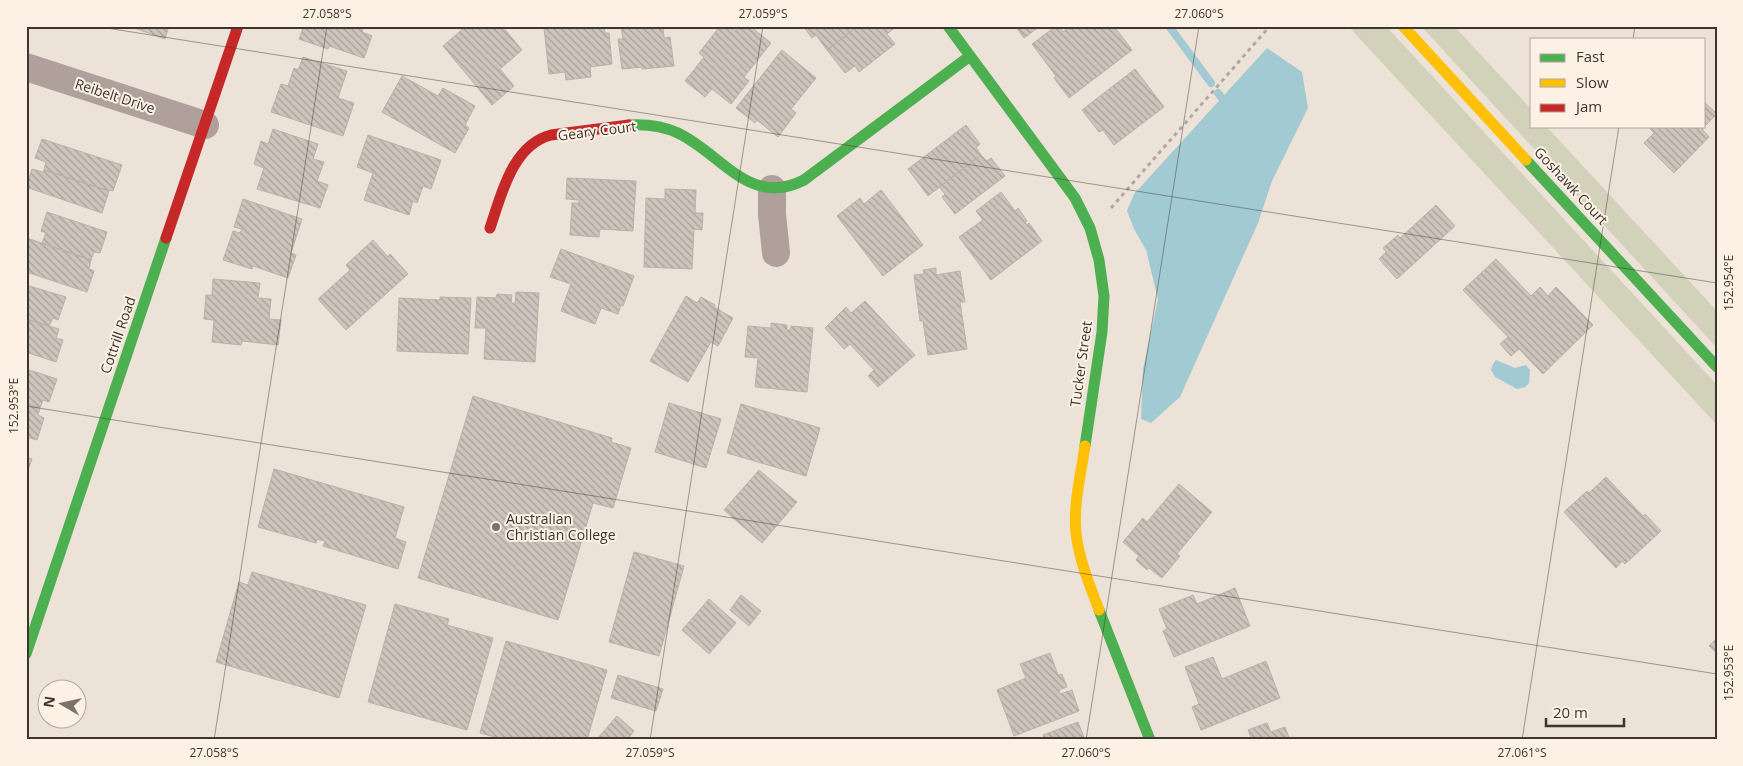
<svg xmlns="http://www.w3.org/2000/svg" width="1743" height="766" viewBox="0 0 1743 766" font-family="'Open Sans',sans-serif">
<defs>
<pattern id="building-back-hatch" width="6" height="6" patternUnits="userSpaceOnUse" patternTransform="scale(1.25)"><rect width="6" height="6" fill="#cdc4bc"/><path d="M-1 5l2 2M0 0l6 6M5-1l2 2" fill="none" stroke="#a8a099"/></pattern>
</defs>
<rect width="100%" height="100%" fill="#ede2d8"/>
<!-- grass -->
<path fill="#d2d2bb" d="M1348 26H1386L1717 385V425Z
M1421 26H1454L1532 110V126H1546L1717 311V348Z"/>
<!-- water -->
<path fill="#a2cad2" d="M1267 48 1302 72 1308 108 1272 181 1258 223 1180 397 1151 423 1141 419 1143 369 1158 299 1146 250 1134 229 1127 211 1134 194Z
M1496 360 1515 368 1526 365 1530 370 1529 383 1525 387 1517 389 1495 377 1491 370 1493 364Z"/>
<g fill="none" stroke-linecap="round" stroke-linejoin="round">
<!-- stream -->
<path stroke="#a2cad2" stroke-width="8" d="M1169 26 1211 83
M1218 93 1222 98"/>
</g>
<!-- building -->
<path fill="url(#building-back-hatch)" stroke="#bab1a9" d="M129 26H169L165 39Z
M304 26H364L362 32 372 36 364 58 329 46 328 49 299 39Z
M466 26H502L522 50 500 69 514 86 492 105 443 46Z
M558 26H604L605 33H609L612 64 590 67 591 77 566 80 565 72 549 74 544 28Z
M621 26H663L664 38 670 37 674 66 642 69V67L622 69 618 39H623Z
M720 26H729L735 31 739 26H750L771 43 744 77 749 81 731 104 712 89 705 97 685 81 704 57 699 53Z
M803 26H858L827 50 816 35 812 38Z
M858 26H897L887 34 895 44 859 72 855 66 845 73 827 50Z
M1015 26H1040L1024 38Z
M1056 26H1059L1063 32 1070 26H1114L1132 50 1069 98 1054 78 1056 76 1032 44Z
M782 50 816 78 791 109 796 113 778 137 757 120 755 123 736 108Z
M303 57 347 71 338 98 354 103 343 136 271 112 281 84 288 86 294 68 298 70Z
M1135 69 1164 107 1114 145 1103 130 1099 132 1082 110Z
M402 76 438 96 443 88 475 106 465 125 469 128 455 153 382 112Z
M1704 102 1717 114 1702 129 1709 137 1674 173 1644 143 1654 133 1648 126H1704Z
M966 125 980 144 976 147 981 155 928 196 908 169Z
M273 129 318 144 313 159 324 162 317 181 328 185 320 208 257 189 264 168 254 164 261 141 268 144Z
M368 135 441 160 431 189 423 186 417 203 413 201 409 215 364 200 373 173 357 167Z
M42 139 122 165 113 191 110 190 109 191 44 170 46 162 35 158Z
M981 155 987 161 991 158 1005 176 955 214 942 197 945 194 939 187Z
M32 169 43 172 44 170 109 191 102 213 26 187Z
M567 178 636 181 633 231 600 229 599 237 570 235 572 203H579V200L566 199Z
M665 189 696 190 695 213H703L702 230 694 229 692 269 644 267 646 198 665 199Z
M881 190 923 245 883 276 837 216 860 198 864 204Z
M1001 192 1015 211 1018 208 1027 221 1025 222 1027 225 1029 223 1042 241 991 280 959 237 983 220 976 211Z
M243 199 302 219 291 253 296 255 288 278 253 266 252 269 223 260 233 231 240 233 242 229 234 227Z
M1436 205 1455 226 1397 279 1379 259 1386 252 1383 248 1398 235 1400 238Z
M47 212 107 232 100 253 94 252 91 260 42 243 46 233 41 231Z
M27 238 91 260 89 269 94 271 87 292 26 272Z
M373 240 388 257 390 254 408 274 346 330 318 299 350 270 346 265Z
M561 249 634 276 623 306 621 305 618 314 601 308 595 324 561 311 571 284 550 277Z
M1496 259 1531 296 1540 287 1548 296 1556 287 1593 325 1543 374 1519 349 1511 356 1500 344 1508 337 1463 290Z
M936 268V275L960 271 965 302H960L967 349 928 355 923 321H920L914 275 924 274 923 270Z
M213 279 260 283 258 298 271 299 269 319 281 320 278 345 242 341 241 345 212 342 214 320 204 319 206 295H212Z
M26 285 66 297 58 320 53 318 49 326 26 319Z
M516 292 539 293 535 362 484 359 486 328H475L477 297 496 298 497 294 512 295 511 303H515Z
M686 296 697 303 701 297 715 305 714 307 733 318 718 346 711 342 688 382 650 361Z
M440 297 471 298 468 354 397 351 399 298 440 300Z
M865 301 915 355 878 387 868 376 874 370 850 344 844 349 825 328 846 307 851 313Z
M26 319 59 329 56 338 63 340 56 362 26 352Z
M771 323 787 325V330H790L791 326 813 328 807 392 755 387 758 358 745 357 748 326 771 328Z
M26 369 57 379 49 402 43 400 40 408 26 404Z
M473 396 612 438 611 442 631 448 613 508 593 503 558 620 418 578Z
M669 403 721 419 706 468 655 452Z
M26 404 40 408 38 415 44 418 37 440 26 437Z
M741 404 820 428 806 476 727 453Z
M26 457 32 459 26 476Z
M274 469 404 507 395 538 406 542 398 569 323 546 325 541 317 539 316 543 258 527Z
M759 470 797 502 762 543 724 510Z
M1606 477 1643 516 1645 514 1661 531 1625 564 1622 561 1616 568 1564 512 1587 491 1589 493Z
M1179 484 1212 512 1177 554 1180 556 1162 578 1149 568 1147 570 1136 560 1139 556 1123 542 1143 518 1147 522Z
M634 552 684 566 659 656 609 642Z
M252 572 366 605 339 698 216 662 239 582 248 585Z
M1235 588 1250 626 1174 657 1163 631 1167 629 1159 609 1193 595 1197 604Z
M741 595 761 611 749 626 730 610Z
M709 599 736 623 709 654 682 630Z
M395 604 449 619 447 625 493 638 467 730 368 702Z
M1717 638V653L1709 646Z
M506 641 607 670 587 740H506L480 733Z
M1050 653 1058 675 1062 674 1067 687 1059 690 1060 694 1072 690 1079 711 1014 736 997 690 1026 678 1020 664Z
M1213 657 1222 679 1266 661 1280 698 1201 730 1192 707 1199 704 1185 667Z
M618 675 663 689 656 711 611 698Z
M617 716 634 731 627 740H596Z
M1078 722 1085 740H1045L1043 735Z
M1267 723 1271 732 1285 727 1290 740H1252L1248 730Z"/>
<g fill="none" stroke-linecap="round" stroke-linejoin="round">
<!-- path -->
<path stroke="#b4a9a2" stroke-width="3" stroke-dasharray="4 4" stroke-linecap="butt" d="M1111 208 1270 26"/>
<!-- street -->
<path stroke="#afa09b" stroke-width="28" d="M26 67 205 125
M772 189V214L776 253"/>
<!-- fast -->
<path stroke="#4caf50" stroke-width="11" d="M948 26 1075 198 1090 228 1099 260 1104 296 1102 332 1085 446
M629 125C645 124 663 126 678 133 722 154 750 208 804 180L970 56
M1526 160 1717 367
M1099 610 1150 740
M26 654 166 238"/>
<!-- slow -->
<path stroke="#ffc107" stroke-width="11" d="M1403 26 1526 160
M1085 446C1081 474 1073 505 1076 533 1079 560 1090 586 1099 610"/>
<!-- jam -->
<path stroke="#c62828" stroke-width="11" d="M490 228C501 196 512 145 551 135L629 125
M166 238 238 26"/>
</g>
<!-- ticks -->
<path fill="none" stroke="#3d362e" stroke-width="1" stroke-opacity="0.45" d="M94 26 1717 283M1633 39 1635 26M26 406 1717 674M214 740 327 26M650 740 763 26M1086 740 1199 26M1522 740 1619 126"/>
<!-- markers -->
<circle fill="#7b726a" stroke="#fdf1e5" stroke-width="2" cx="496" cy="527" r="5"/>
<g text-anchor="middle" stroke-width="4" stroke-linejoin="round" paint-order="stroke">
<!-- street labels -->
<g font-size="14" fill="#3d362e" stroke="#fdf1e5">
<text transform="translate(115 96) rotate(18)" y="5">Reibelt Drive</text>
<text transform="translate(597 131) rotate(-7)" y="5">Geary Court</text>
<text transform="translate(1571 186) rotate(47)" y="5">Goshawk Court</text>
<text transform="translate(118 335) rotate(-71)" y="5">Cottrill Road</text>
<text transform="translate(1081 364) rotate(-82)" y="5">Tucker Street</text>
</g>
<!-- poi labels -->
<g font-size="14" fill="#3d362e" stroke="#fdf1e5" text-anchor="start">
<text x="506" y="524">Australian<tspan x="506" dy="16">Christian College</tspan></text>
</g>
</g>
<!-- border -->
<rect width="1743" height="766" fill="none" stroke="#fdf1e5" stroke-width="55"/>
<!-- legend -->
<rect x="1530" y="38" width="175" height="90" fill="#fdf1e5" stroke="#b0a69c"/>
<rect x="1540" y="54" width="25" height="8" fill="#4caf50" stroke="#b0a69c"/>
<text x="1576" y="62" font-size="15" fill="#3d362e">Fast</text>
<rect x="1540" y="79" width="25" height="8" fill="#ffc107" stroke="#b0a69c"/>
<text x="1576" y="88" font-size="15" fill="#3d362e">Slow</text>
<rect x="1540" y="104" width="25" height="8" fill="#c62828" stroke="#b0a69c"/>
<text x="1576" y="112" font-size="15" fill="#3d362e">Jam</text>
<!-- north arrow -->
<g transform="translate(62 704) rotate(279)"><circle r="24" fill="#fdf1e5" stroke="#b0a69c"/>
<path d="M0-4L9 19L0 12L-9 19Z" fill="#7b726a"/>
<text y="-8" font-size="14" font-weight="bold" text-anchor="middle" fill="#3d362e">N</text>
</g>
<!-- scale -->
<path d="M1546 718v8h78v-8" fill="none" stroke="#3d362e" stroke-width="2.5"/>
<text x="1553" y="718" font-size="15" fill="#3d362e" stroke="#fdf1e5" stroke-width="4" paint-order="stroke">20 m</text>
<rect x="28" y="28" width="1688" height="710" fill="none" stroke="#3d362e" stroke-width="2"/>
<g font-size="12" text-anchor="middle" fill="#3d362e">
<text x="327" y="18">27.058°S</text>
<text x="763" y="18">27.059°S</text>
<text x="1199" y="18">27.060°S</text>
<text transform="translate(1729 283) rotate(-90)" y="4">152.954°E</text>
<text transform="translate(14 406) rotate(-90)" y="4">152.953°E</text>
<text transform="translate(1729 673) rotate(-90)" y="4">152.953°E</text>
<text x="214" y="757">27.058°S</text>
<text x="650" y="757">27.059°S</text>
<text x="1086" y="757">27.060°S</text>
<text x="1522" y="757">27.061°S</text>
</g>
</svg>
